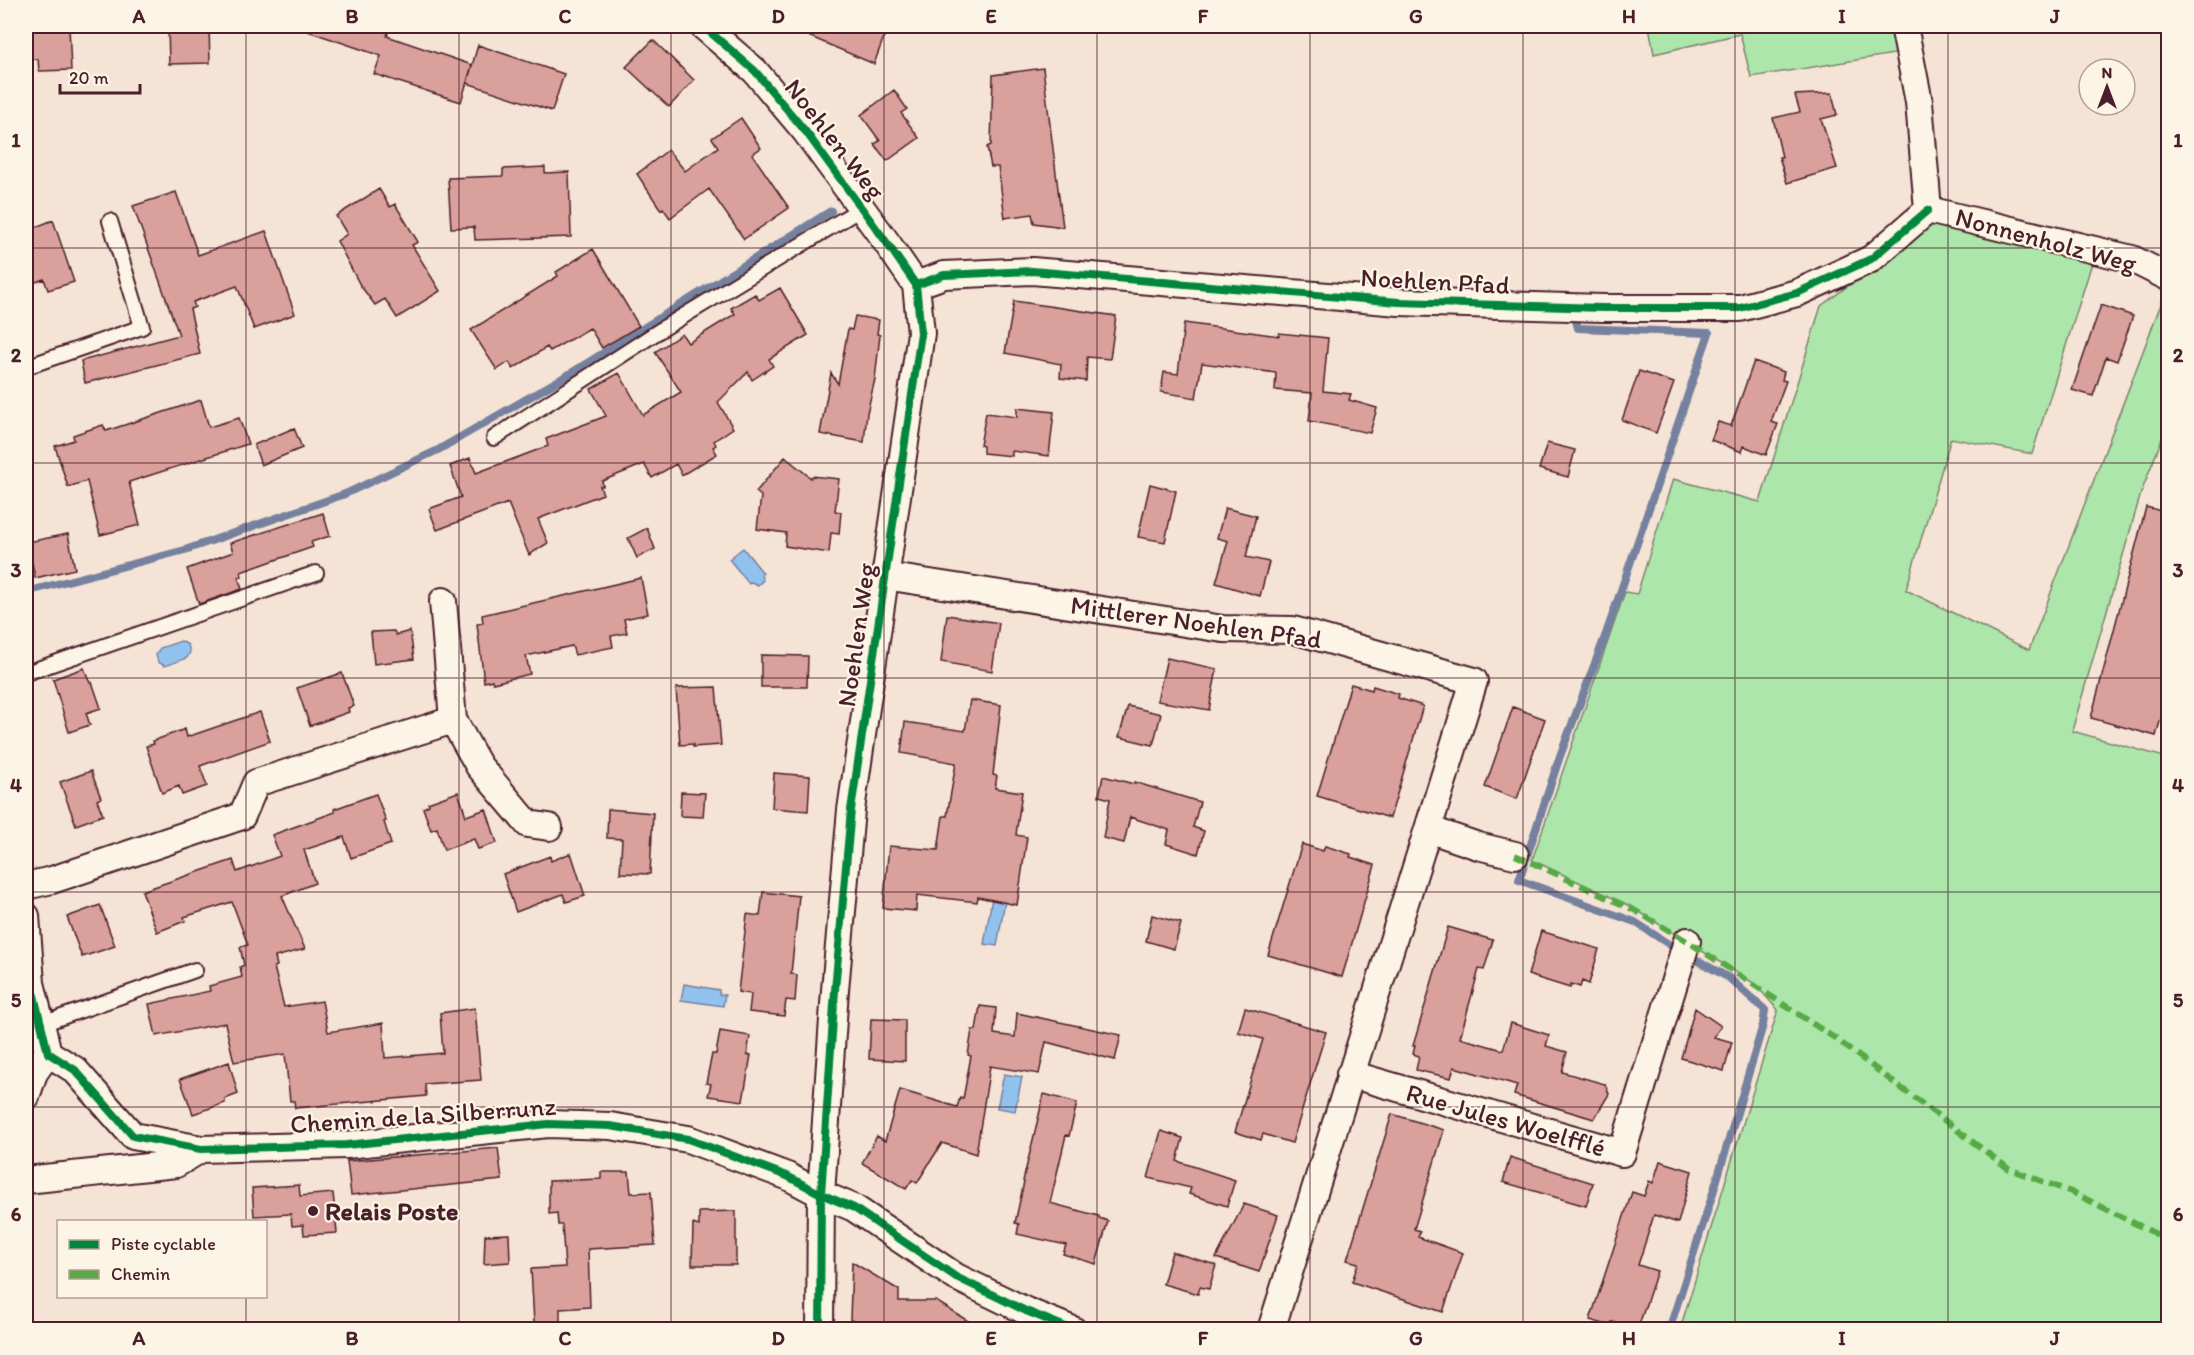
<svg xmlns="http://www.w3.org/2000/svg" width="2194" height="1355" viewBox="0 0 2194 1355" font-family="Itim,sans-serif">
<rect width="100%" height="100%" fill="#f5e4d6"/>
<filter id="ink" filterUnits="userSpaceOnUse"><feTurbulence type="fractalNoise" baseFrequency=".0167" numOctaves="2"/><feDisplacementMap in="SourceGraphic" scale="12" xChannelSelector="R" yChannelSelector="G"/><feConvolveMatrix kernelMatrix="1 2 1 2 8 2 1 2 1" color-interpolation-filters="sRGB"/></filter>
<g filter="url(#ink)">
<!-- green -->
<path fill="#ace6ab" stroke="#7b826b" stroke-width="1.5" d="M1649 26H1913L1919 50 1751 77 1740 34 1654 54Z
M1939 218 2097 247 2032 454 1951 438 1906 590 2029 650 2166 291 2168 294V423L2141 493 2072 731 2168 758V1329H1680L1778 1010 1755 984 1630 906 1532 860 1625 592 1637 594 1673 479 1760 502 1821 306Z"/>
<!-- water -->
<path fill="#91c2ed" stroke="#75819f" stroke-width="1.5" d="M743 548 763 573 761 575 763 580 758 585 751 582 749 584 729 559Z
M181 641 188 645 190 652 187 658 165 666 158 662 156 655 160 648Z
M992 898 1005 901 997 946 984 944Z
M684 984 719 990V994L725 995 723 1006 681 1000Z
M1004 1074 1022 1077 1015 1111 997 1108Z"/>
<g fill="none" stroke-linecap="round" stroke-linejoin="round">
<!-- stream -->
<path stroke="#75819f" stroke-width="8" d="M1573 310 1578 328 1709 333 1606 634 1560 756 1519 880 1635 922 1670 945 1729 978 1765 1010 1763 1025 1713 1193 1669 1330
M26 592 185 550 345 494 438 450 573 372 831 211"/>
</g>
<!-- building -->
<path fill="#daa09b" stroke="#4a1f2b" stroke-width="1.5" d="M29 26H69L71 70 39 71 38 59 31 60Z
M168 26H209L210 63 169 64Z
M303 26H390L387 36 472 65 461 102 374 74 381 56 302 29Z
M785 26H888L874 64Z
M653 40 694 80 669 107 626 67Z
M478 45 564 74 552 111 467 83Z
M1043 68 1057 181 1063 227 1034 223 1032 214 1005 218 998 167H991L987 147 991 145 993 75Z
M894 90 907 109 901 113 919 138 887 161 874 144 880 141 861 115Z
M1832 93 1837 115 1821 119 1837 168 1787 183 1779 157H1782L1773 118 1800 112 1795 95Z
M741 118 761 148 752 154 789 208 744 239 709 189 670 218 663 208 661 210 637 174 668 150 685 171 718 147 712 138Z
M545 167V173L569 172 571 237 475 240 474 227 451 228 448 178 503 176V169Z
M379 189 390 207 395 204 418 242 412 245 440 291 397 318 385 299 375 305 360 285 337 241 347 234 336 216Z
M176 192 198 255 266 231 295 314 254 329 237 286 193 302 195 307 190 309 200 354 85 383 81 361 179 335 133 206Z
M53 220 74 282 48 290 44 279 33 283 26 261V231Z
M593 249 639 326 602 348 590 328 550 351 547 347 513 369 509 362 497 370 471 330 558 276 556 272Z
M780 288 808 335 769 359 773 366 752 380 748 372 718 402 733 428 714 441 716 445 713 447 717 454 682 475 676 464 652 478 644 464 602 481 603 486H600L603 494 538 519 548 543 529 555 508 503 437 530 429 509 461 497 450 466 470 458 476 473 548 446 546 439 606 416 591 389 619 373 643 415 681 392 655 352 682 334 688 343 735 314 731 308 755 294 759 300Z
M1014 301 1116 316 1110 359 1087 357 1086 381 1060 378 1061 364 1005 353Z
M2101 305 2133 316 2117 361 2106 357 2093 396 2072 390Z
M855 316 879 320 877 334 880 335 875 379 867 413 864 442 820 434 831 373 838 384 848 329 852 330Z
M1184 323 1279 336V333L1328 338 1323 391 1351 394 1349 400 1377 408 1370 433 1309 421 1312 393 1275 390 1276 373 1202 363 1196 398 1161 392 1164 372 1178 374Z
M1754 361 1784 372 1782 380 1786 381 1771 422 1778 424 1766 455 1744 446 1742 452 1711 440 1718 422 1731 426Z
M1639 371 1674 383 1656 433 1622 420Z
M201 400 209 427 239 418 248 444 129 482 140 525 100 535 87 481 68 487 55 446 74 440 73 435 103 425 106 431Z
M1017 408 1054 412 1049 456 1012 451V456L983 453V446L980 445 986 413 1017 417Z
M294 428 302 448 261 465 254 445Z
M1547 443 1575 450 1568 477 1539 469Z
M785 457 811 478 812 476 839 479 835 511 841 512 839 534 831 533 829 553 785 546 786 533 757 529 761 496 756 492Z
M1150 484 1176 491 1165 542 1138 537Z
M2146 507 2169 513V689L2156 736 2091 718Z
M1225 508 1256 516 1246 557 1269 562 1260 596 1216 583 1228 541 1217 538Z
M323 513 330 536 311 542 313 547 241 572 242 577H238L242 589 199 604 187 569 233 552 230 543Z
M647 528 655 549 637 558 628 538Z
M68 534 75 569 35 578 28 542Z
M641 578 648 614 624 619 627 633 611 636 613 647 575 655 572 646 526 656 530 674 493 683 492 680 484 682 477 624 483 623 482 615Z
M947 615 999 623 992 671 941 662Z
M394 631 396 635 410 631 414 659 374 664 371 632Z
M761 655 808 656 807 687H761Z
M1167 658 1217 669 1209 710 1157 701Z
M84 668 90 683 92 682 101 708 86 713 90 725 69 732 53 679Z
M342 673 354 706 348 708 349 712 310 726 297 688Z
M1351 684 1372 690 1373 686 1399 694 1398 698 1423 706 1390 818 1317 796Z
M716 687 721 745 693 747V744L680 745 676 688Z
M970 700 1001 705 993 775 997 776 995 788 1022 792 1016 835 1027 837 1017 905 978 897 977 902 917 895 916 911 883 908 889 846 938 850 943 816H947L956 763 901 753 905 722 965 731Z
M1128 706 1161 714 1153 745 1119 737Z
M1513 707 1545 719 1517 799 1485 787Z
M260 712 270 741 200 766 207 786 182 795 179 786 162 793 146 746 154 744 153 741 185 729 187 737Z
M91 771 101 798 97 800 103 815 76 825 60 782Z
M774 773 810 776 808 811 772 808Z
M1103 776 1134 784V782L1200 802 1193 827 1204 831 1198 854 1166 844 1169 830 1130 817 1124 843 1103 838 1110 799 1099 796Z
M458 792 466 816 486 809 497 843 478 849 474 839 444 850 437 828 431 830 423 808 429 805 428 803Z
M681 792 705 793 703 817 680 816Z
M376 794 386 821 384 822 391 844 351 858 344 837 304 850 315 883 282 896 305 949 275 957 277 966 274 967 284 1007 322 1001 328 1032 383 1023 385 1058 443 1053 440 1013 475 1008 481 1080 425 1084 426 1096 295 1108 294 1101H290L285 1054 234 1062 225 1023 156 1036 149 1004 210 991 209 986 242 977 240 967 244 965 240 947 248 945 232 902 184 917 185 921 157 932 142 891 233 860 237 872 280 856 272 835 335 812 334 809Z
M608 809 653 813 650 874 620 873 622 839 607 838Z
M1302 844 1323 851 1325 846 1351 854 1350 857 1375 865 1342 977 1268 955Z
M571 853 585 896 566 902 563 894 516 912 503 874 550 856 551 861Z
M763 892 799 896 791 974 797 975 795 1001 786 1000 784 1016 749 1012 751 994 738 992 747 914 760 916Z
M100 905 115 946 82 957 67 917Z
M1152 915 1181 923 1174 949 1146 941Z
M1448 927 1493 940 1484 970 1479 969 1460 1038 1503 1050 1511 1023 1549 1035 1546 1046 1567 1052 1562 1072 1605 1084 1609 1094 1594 1119 1514 1095 1517 1085 1454 1067 1451 1078 1416 1070 1419 1056 1413 1054 1415 1046H1413Z
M1541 931 1599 949 1589 984 1582 981 1580 987 1571 984 1570 988 1528 975Z
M980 1006 996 1008 994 1034 1015 1037 1017 1013 1121 1035 1115 1060 1046 1042 1039 1074 990 1066 976 1154 942 1143 917 1183 912 1180 906 1189 862 1163 877 1136 885 1141 900 1090 957 1107 960 1098 963 1099 971 1056 968 1055 972 1030H976Z
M1245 1008 1326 1032 1292 1143 1263 1134 1261 1140 1235 1132 1263 1039 1238 1032Z
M1695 1008 1721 1026 1714 1037 1732 1042 1724 1071 1681 1058Z
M871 1019 905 1020V1061L869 1059Z
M720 1031 750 1036 747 1055H751L743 1101 708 1096 711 1084 706 1083 712 1054H716Z
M229 1062 238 1094 225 1099V1103L193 1114 180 1079Z
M1044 1094 1077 1103 1069 1136 1066 1135 1050 1203 1099 1216V1218L1108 1221 1096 1264 1063 1254 1066 1245 1017 1234 1019 1224 1015 1223 1024 1182 1023 1181Z
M1392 1114 1444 1130 1414 1229 1420 1231 1418 1237 1463 1253 1443 1312 1352 1282 1358 1263 1347 1260Z
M1161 1131 1183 1138 1177 1161 1235 1180 1227 1206 1189 1194 1191 1188 1148 1178Z
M498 1148 502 1180 351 1195 347 1161Z
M1510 1157 1593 1183 1586 1206 1503 1182Z
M1660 1161 1692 1171 1678 1223 1654 1215 1638 1265 1657 1271 1638 1328 1612 1322 1611 1326 1590 1320 1632 1192 1644 1196 1649 1181 1653 1183Z
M601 1172H629L631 1193 651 1192 655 1245 588 1249 590 1307 560 1309V1322L534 1323 531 1269 565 1267 562 1225H558L557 1213 549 1214V1181L601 1179Z
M299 1185 300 1196 333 1193 337 1233 304 1235 303 1225 292 1226 291 1214 254 1216 252 1188Z
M1244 1204 1278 1215 1259 1272 1216 1258Z
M736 1211V1265H692L693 1224 699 1226V1212Z
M509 1234 510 1262 484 1264 485 1235Z
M1172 1252 1216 1265 1209 1289 1200 1287 1198 1294 1163 1284Z
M852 1262 899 1290V1301H936L981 1329H854V1321L850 1320Z"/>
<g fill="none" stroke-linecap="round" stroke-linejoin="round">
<defs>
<path id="lane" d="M26 367 142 327 110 221
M494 438 662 329 862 208
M26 673 316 573
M42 1024 195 970"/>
<path id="street" d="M703 26 755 71 806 132 887 243 916 285 921 333 851 810 835 990 821 1194 820 1330
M1904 26 1919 102 1928 210 2132 259 2168 277
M916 285 944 275 1032 271 1399 302 1603 308H1740L1797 293 1871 259 1928 210
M885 576 1223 629 1293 630 1474 681 1428 829 1478 846 1515 855
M453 720 479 766 528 824 549 827
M26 886 52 880 242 816 256 783 453 720 443 601
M26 916 31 983 48 1053 75 1070 133 1136 201 1149 346 1145 548 1124 610 1126 688 1139 787 1176 821 1194 854 1208 956 1277 1026 1311 1073 1330
M1350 1074 1622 1153 1687 941
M26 1097 34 1073 48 1053
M26 1180 176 1164 201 1149
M1271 1330 1428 829"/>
</defs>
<!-- lane casing -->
<use href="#lane" stroke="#4a1f2b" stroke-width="18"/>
<!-- street casing -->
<use href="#street" stroke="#4a1f2b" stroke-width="30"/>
<!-- lane -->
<use href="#lane" stroke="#fcf5e5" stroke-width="14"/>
<!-- street -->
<use href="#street" stroke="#fcf5e5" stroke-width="26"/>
<!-- quiet -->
<path stroke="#57aa44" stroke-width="6" stroke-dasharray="12 6" stroke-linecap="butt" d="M1515 855 1634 910 1687 941 1836 1039 2009 1169 2074 1193 2168 1240"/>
<defs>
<path id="cycleway" d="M703 26 755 71 806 132 887 243 916 285 921 333 851 810 835 990 821 1194 820 1330
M916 285 944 275 1032 271 1399 302 1603 308H1740L1797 293 1871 259 1928 210
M26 916 31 983 48 1053 75 1070 133 1136 201 1149 346 1145 548 1124 610 1126 688 1139 787 1176 821 1194 854 1208 956 1277 1026 1311 1073 1330"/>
</defs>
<!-- cycleway casing -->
<use href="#cycleway" stroke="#fcf5e5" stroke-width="11"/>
<!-- cycleway -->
<use href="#cycleway" stroke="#00873e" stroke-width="8"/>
</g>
</g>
<!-- grid -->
<path fill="none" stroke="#4a1f2b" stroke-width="1.5" stroke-opacity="0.55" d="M246 26V1222M459 26V1330M671 26V1330M884 26V1330M1097 26V1330M1310 26V1330M1523 26V1330M1735 26V1330M1948 26V1330M26 248H2168M26 463H2168M26 678H2168M26 892H2168M26 1107H2168M246 1296V1330"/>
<!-- markers -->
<circle fill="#4a1f2b" stroke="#fcf5e5" stroke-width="2" cx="313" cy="1211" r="6"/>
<g text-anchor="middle" stroke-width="4.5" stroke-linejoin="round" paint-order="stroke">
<!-- street labels -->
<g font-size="26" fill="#4a1f2b" stroke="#fcf5e5">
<text transform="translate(835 139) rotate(52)" y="9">Noehlen Weg</text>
<text transform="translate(2046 240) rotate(15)" y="9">Nonnenholz Weg</text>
<text transform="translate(1435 281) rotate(3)" y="9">Noehlen Pfad</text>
<text transform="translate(1196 622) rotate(8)" y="9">Mittlerer Noehlen Pfad</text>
<text transform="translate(856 635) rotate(-82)" y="9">Noehlen Weg</text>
<text transform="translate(423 1115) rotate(-4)" y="9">Chemin de la Silberrunz</text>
<text transform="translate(1506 1120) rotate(16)" y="9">Rue Jules Woelfflé</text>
</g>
<!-- poi labels -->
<g font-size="26" font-weight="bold" fill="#4a1f2b" stroke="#fcf5e5" text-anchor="start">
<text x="325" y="1220">Relais Poste</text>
</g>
</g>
<!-- margin -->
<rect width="2194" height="1355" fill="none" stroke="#fcf5e5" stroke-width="66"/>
<!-- legend -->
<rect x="57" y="1220" width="210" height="78" fill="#fcf5e5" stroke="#b59f9b" stroke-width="1.5"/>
<rect x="69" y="1240" width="30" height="9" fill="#00873e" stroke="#b59f9b" stroke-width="1.5"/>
<text x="111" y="1250" font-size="18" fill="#4a1f2b">Piste cyclable</text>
<rect x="69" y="1270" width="30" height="9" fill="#57aa44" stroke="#b59f9b" stroke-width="1.5"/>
<text x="111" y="1280" font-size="18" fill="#4a1f2b">Chemin</text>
<!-- north arrow -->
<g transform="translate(2107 87)"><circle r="28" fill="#fcf5e5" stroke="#b59f9b" stroke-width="1.5"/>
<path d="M0-4.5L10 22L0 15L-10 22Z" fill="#4a1f2b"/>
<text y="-9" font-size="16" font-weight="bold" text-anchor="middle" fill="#4a1f2b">N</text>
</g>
<!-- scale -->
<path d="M60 84v9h80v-9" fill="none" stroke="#4a1f2b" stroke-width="3"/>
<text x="69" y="84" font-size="18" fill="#4a1f2b" stroke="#fcf5e5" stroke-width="4.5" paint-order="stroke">20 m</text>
<rect x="33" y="33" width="2128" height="1289" fill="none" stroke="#4a1f2b" stroke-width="2"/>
<g font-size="20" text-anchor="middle" font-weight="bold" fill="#4a1f2b">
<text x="139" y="23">A</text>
<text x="352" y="23">B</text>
<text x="565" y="23">C</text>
<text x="778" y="23">D</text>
<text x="991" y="23">E</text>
<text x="1203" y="23">F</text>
<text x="1416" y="23">G</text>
<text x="1629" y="23">H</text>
<text x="1842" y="23">I</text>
<text x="2055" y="23">J</text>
<text x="16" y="147">1</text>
<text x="2178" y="147">1</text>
<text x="16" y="362">2</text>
<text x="2178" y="362">2</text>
<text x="16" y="577">3</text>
<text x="2178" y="577">3</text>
<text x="16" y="792">4</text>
<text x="2178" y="792">4</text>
<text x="16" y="1007">5</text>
<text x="2178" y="1007">5</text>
<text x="16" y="1221">6</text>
<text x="2178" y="1221">6</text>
<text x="139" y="1345">A</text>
<text x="352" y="1345">B</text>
<text x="565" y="1345">C</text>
<text x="778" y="1345">D</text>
<text x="991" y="1345">E</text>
<text x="1203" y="1345">F</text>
<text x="1416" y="1345">G</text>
<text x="1629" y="1345">H</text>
<text x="1842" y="1345">I</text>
<text x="2055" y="1345">J</text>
</g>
</svg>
